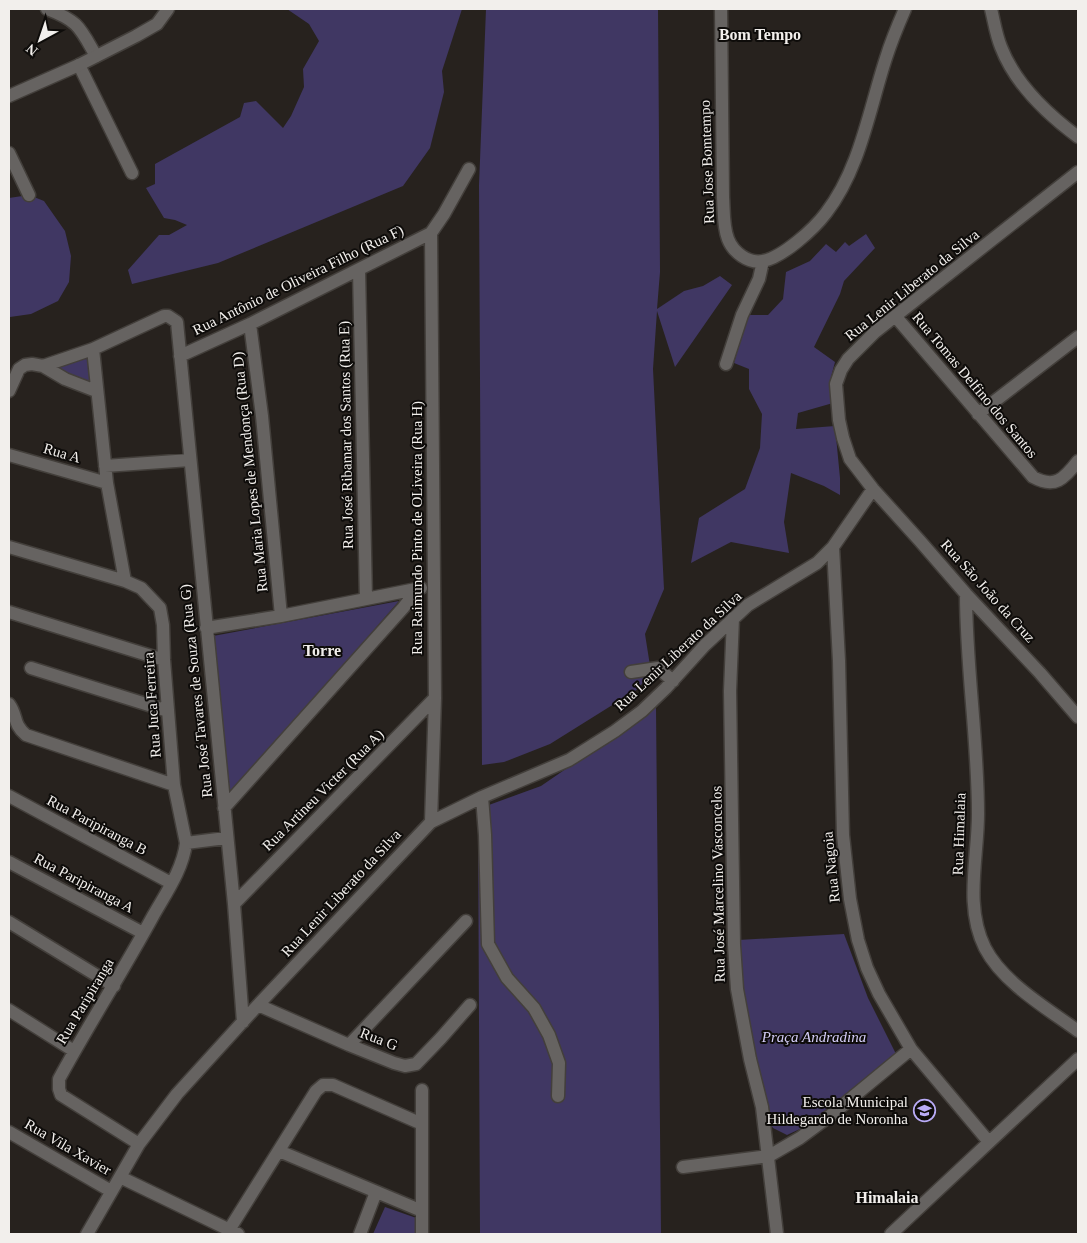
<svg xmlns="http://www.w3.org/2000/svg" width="1087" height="1243" viewBox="0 0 1087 1243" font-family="Georgia,serif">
<rect width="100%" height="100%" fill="#27221e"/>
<!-- green -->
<path fill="#403763" d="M287 9H462L442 71 444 92 430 148 403 186 218 263 132 284 128 270 159 235H169L187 225 175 220 164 218 146 188 155 184V164L240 117 244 103 256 101 283 128 291 116 304 87 303 69 319 41 309 24Z
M486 9H658L660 272 657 309 684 291 703 286 720 276 732 285 675 367 657 311 653 369 664 589 645 634 651 672 638 689 550 744 504 762 482 765 479 185Z
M29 195 44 201 65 231 71 256 69 282 58 301 31 314 10 317 9 316V198Z
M866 234 875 248 844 281 840 294 814 347 835 362 831 377 833 403 798 413 796 429 835 426 840 478V495L824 486 791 473 784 522 789 553 731 542 691 563 699 518 745 489 760 448 762 414 749 389V369L734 363 747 315H768L783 299 786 272 810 261 826 244 836 252 845 242 849 246Z
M93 349 96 391 43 366Z
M399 601 228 798 213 636Z
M656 707 661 1234H480L478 809 541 786Z
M844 934 868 998 897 1056 802 1128 787 1135 773 1128 768 1121 749 1044 738 940Z
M385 1207 422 1220 421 1234H373Z"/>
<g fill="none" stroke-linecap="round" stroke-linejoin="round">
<defs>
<path id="minor" d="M47 9C79 21 80 28 96 56
M721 9 723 197C724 211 723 226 728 239 733 252 748 264 763 261 783 257 814 229 826 213 860 169 869 110 886 58 891 42 898 25 905 9
M79 65 132 173
M9 153 29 195
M1078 172 875 332 848 359 841 370 836 384 839 420 843 438 850 459 873 489 920 541 966 594 1040 673 1078 717
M359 270 366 599
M896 317 1033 477C1055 489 1064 479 1078 461
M250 324 262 416 281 616
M93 349 107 483 125 581
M180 356 250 324 431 233 444 214 469 169
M726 364 742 315 759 279 763 261
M43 366 93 349 164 316H168L177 322 234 904 243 1022
M9 391 19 369 25 365 32 364 43 366 65 379 96 391
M978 414 1078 337
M9 455 107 483
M105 466 190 460
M9 547 125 581 141 588 160 608 163 625 164 660 174 785 186 843C183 869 166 893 153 916 123 971 89 1024 59 1079V1089L61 1095 139 1144
M833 547 839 661 843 835 850 899 858 940 867 968 879 994 911 1049 989 1142
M966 594C966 667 978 740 978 814 978 858 964 906 985 948 1003 983 1048 1009 1078 1031
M9 612 164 660
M733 618 730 691 734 945 737 989 750 1059 762 1107 777 1234
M206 628 281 616 421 588
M31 668 168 711
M631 672 658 668 673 681
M9 704C18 716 12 723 26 735L174 785
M9 796 171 883
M482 797 485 835 488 944 507 978 534 1008 549 1035 559 1063 558 1096
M224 808 403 608 418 589
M431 822 435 698 431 233
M186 843 226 838
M9 862 143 933
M234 904 435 698
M9 922 114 986
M258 1005 349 1045 394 1063 405 1066 416 1064 441 1038 470 1005
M9 1010 74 1051
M349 1045 466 921
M422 1090V1234
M9 1132 111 1191
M279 1151 422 1211
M683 1167 769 1156 800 1138 831 1115 911 1049
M120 1177 238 1234
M229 1230 316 1091 323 1085H333L422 1124
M87 1234 139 1144 177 1094 258 1005 431 822 482 797 569 760 615 731 642 711 666 688 705 645 748 605 817 563 833 547 873 489
M360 1234 376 1192
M891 1234 1078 1059"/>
<path id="tertiary" d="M991 9C994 21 996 35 1001 47 1015 84 1047 114 1078 137
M9 96 79 65 136 36 157 24 168 9"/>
</defs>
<!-- minor casing -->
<use href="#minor" stroke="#433f3b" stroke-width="15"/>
<!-- tertiary casing -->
<use href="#tertiary" stroke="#433f3b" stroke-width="15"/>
<!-- minor -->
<use href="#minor" stroke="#666361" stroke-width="12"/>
<!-- tertiary -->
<use href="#tertiary" stroke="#666361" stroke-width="12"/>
</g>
<!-- icons -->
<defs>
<symbol id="school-ring" viewBox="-11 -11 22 22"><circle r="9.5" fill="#0e0c0a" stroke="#b9abf7" stroke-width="1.5"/><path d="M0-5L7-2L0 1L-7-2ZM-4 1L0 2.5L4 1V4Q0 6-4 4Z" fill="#b9abf7"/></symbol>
</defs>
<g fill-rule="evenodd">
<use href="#school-ring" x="912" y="1098" width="25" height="25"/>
</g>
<g text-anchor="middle" stroke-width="4" stroke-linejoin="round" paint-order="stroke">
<!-- street labels -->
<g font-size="15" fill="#f2efec" stroke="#0e0c0a">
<text transform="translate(707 162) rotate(-92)" y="5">Rua Jose Bomtempo</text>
<text transform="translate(298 280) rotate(-26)" y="5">Rua Antônio de Oliveira Filho (Rua F)</text>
<text transform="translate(912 285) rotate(-39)" y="5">Rua Lenir Liberato da Silva</text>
<text transform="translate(975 385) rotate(50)" y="5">Rua Tomas Delfino dos Santos</text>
<text transform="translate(346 435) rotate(-91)" y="5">Rua José Ribamar dos Santos (Rua E)</text>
<text transform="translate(62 453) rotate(16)" y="5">Rua A</text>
<text transform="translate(250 472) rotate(-96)" y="5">Rua Maria Lopes de Mendonça (Rua D)</text>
<text transform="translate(417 528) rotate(-90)" y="5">Rua Raimundo Pinto de OLiveira (Rua H)</text>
<text transform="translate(988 591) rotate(48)" y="5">Rua São João da Cruz</text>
<text transform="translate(678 651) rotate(-43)" y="5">Rua Lenir Liberato da Silva</text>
<text transform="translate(196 691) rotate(-96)" y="5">Rua José Tavares de Souza (Rua G)</text>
<text transform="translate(152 705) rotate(-94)" y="5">Rua Juca Ferreira</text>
<text transform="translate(323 790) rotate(-45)" y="5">Rua Artineu Victer (Rua A)</text>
<text transform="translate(97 825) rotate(28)" y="5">Rua Paripiranga B</text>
<text transform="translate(959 834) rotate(-88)" y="5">Rua Himalaia</text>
<text transform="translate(831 867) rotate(-96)" y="5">Rua Nagoia</text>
<text transform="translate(84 883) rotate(28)" y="5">Rua Paripiranga A</text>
<text transform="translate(718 884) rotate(-91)" y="5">Rua José Marcelino Vasconcelos</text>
<text transform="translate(341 893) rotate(-47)" y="5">Rua Lenir Liberato da Silva</text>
<text transform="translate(85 1001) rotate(-59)" y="5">Rua Paripiranga</text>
<text transform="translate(379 1039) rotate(21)" y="5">Rua G</text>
<text transform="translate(68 1147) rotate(30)" y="5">Rua Vila Xavier</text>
</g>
<!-- park labels -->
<g font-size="15" font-style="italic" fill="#d4cdf7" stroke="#0e0c0a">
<text x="814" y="1042">Praça Andradina</text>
</g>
<!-- poi labels -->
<g font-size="15" fill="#f2efec" stroke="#0e0c0a" text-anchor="end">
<text x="908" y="1107">Escola Municipal<tspan x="908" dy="17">Hildegardo de Noronha</tspan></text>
</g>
<!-- neighbourhood labels -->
<g font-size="16" font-weight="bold" fill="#f2efec" stroke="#0e0c0a">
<text x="760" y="40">Bom Tempo</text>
<text x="322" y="656">Torre</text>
<text x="887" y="1203">Himalaia</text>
</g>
</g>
<!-- border -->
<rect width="1087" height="1243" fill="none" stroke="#f2efec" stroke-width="20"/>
<!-- north arrow -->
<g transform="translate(40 40) rotate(220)" stroke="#0e0c0a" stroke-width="4" paint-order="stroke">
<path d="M0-4L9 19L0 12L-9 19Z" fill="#f2efec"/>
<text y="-8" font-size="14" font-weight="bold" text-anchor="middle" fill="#f2efec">N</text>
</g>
</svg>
